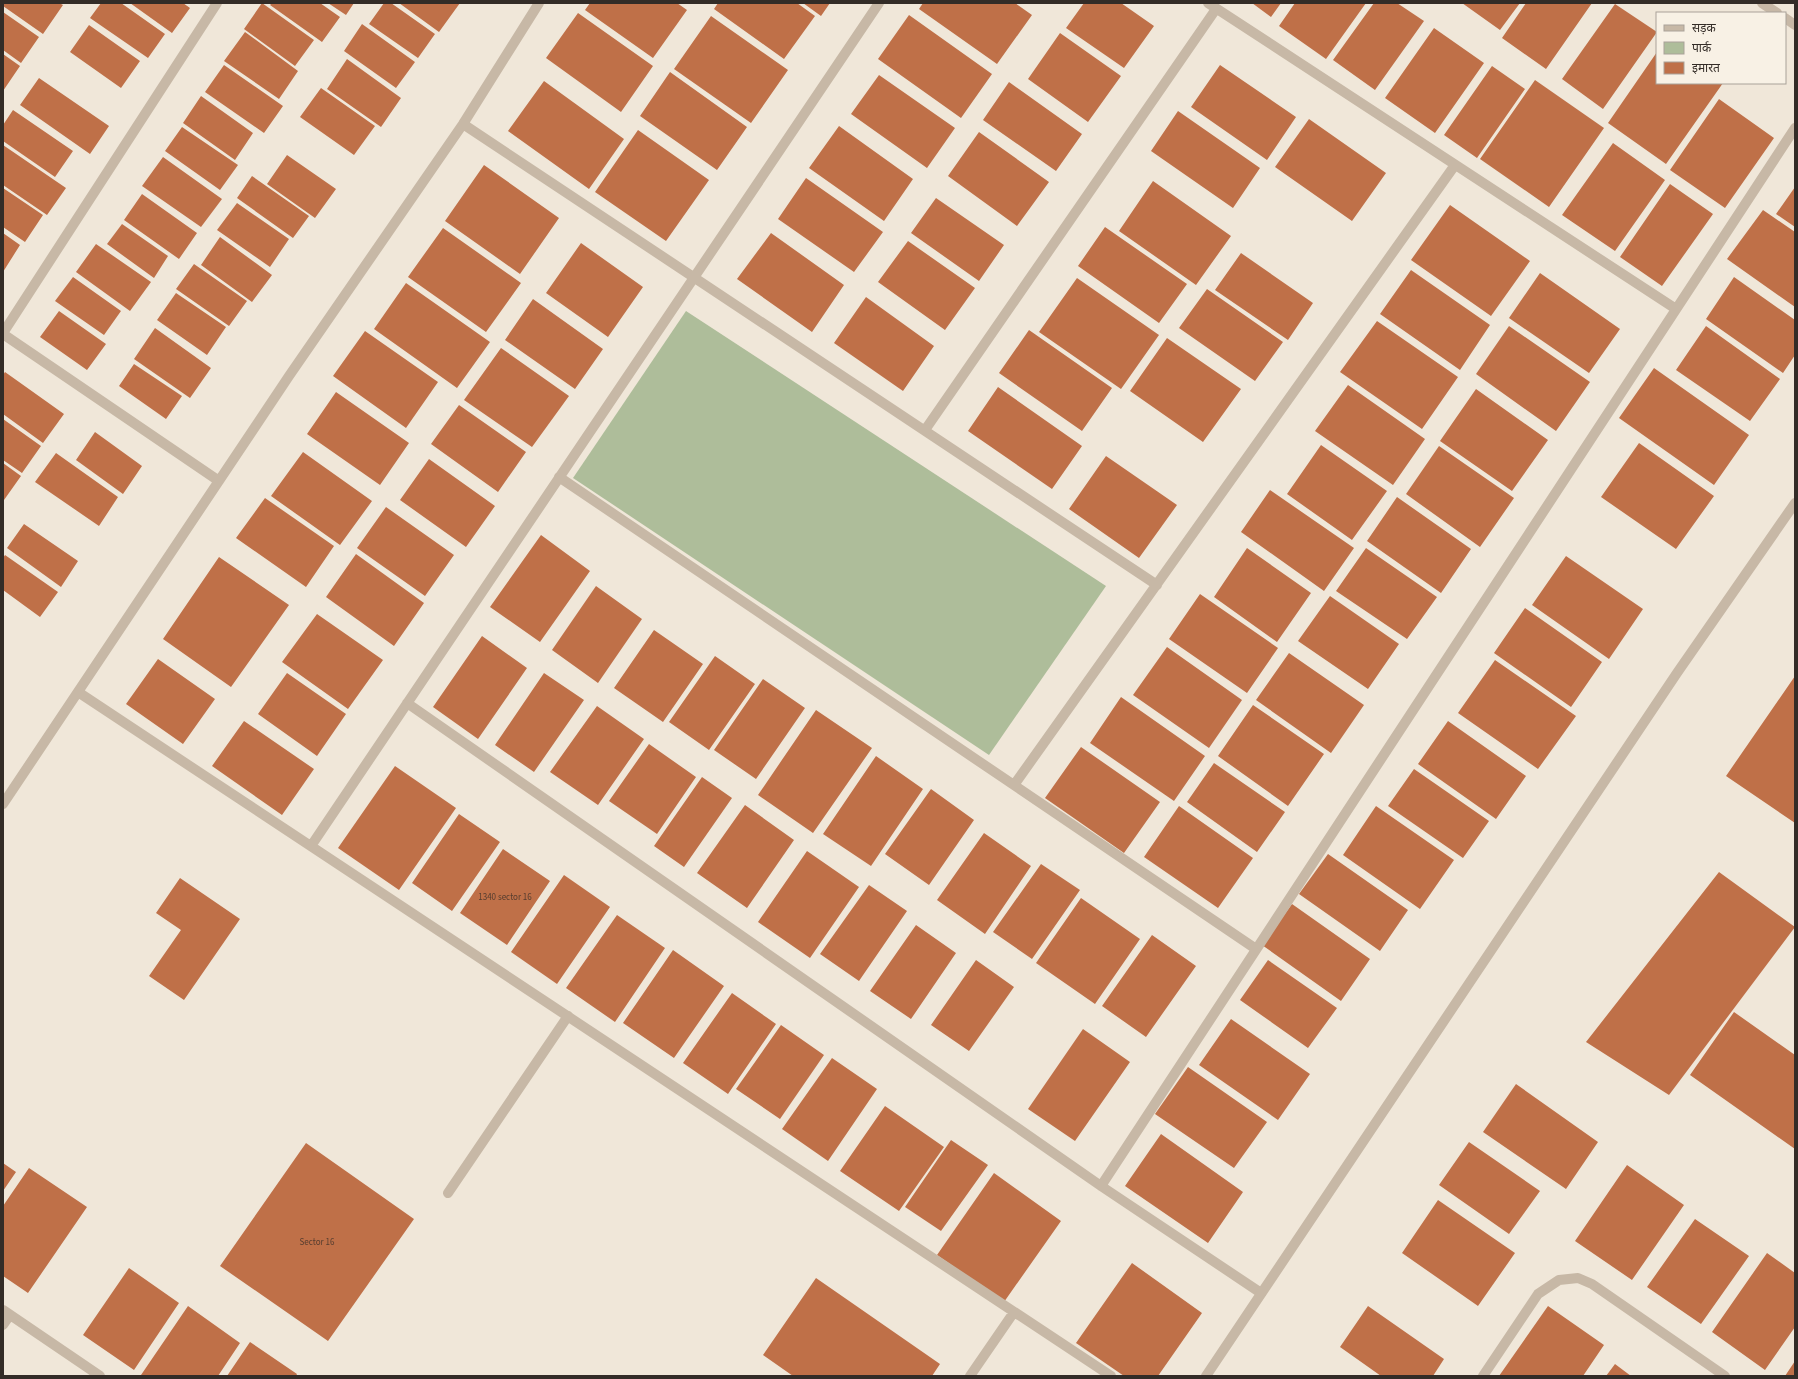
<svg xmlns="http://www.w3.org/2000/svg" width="1798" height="1379" viewBox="0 0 1798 1379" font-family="'Source Sans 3','Noto Sans Devanagari',sans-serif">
<rect width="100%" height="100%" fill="#f0e7d9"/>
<!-- green -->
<path fill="#aebd9a" d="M686 311 1106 586 989 755 573 478Z"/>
<!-- building -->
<path fill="#bf7048" d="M3 3H59L63 5 43 34 3 6Z
M101 3H121L165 34 148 58 90 18Z
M130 3H183L190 8 172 33Z
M262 3 314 40 295 66 244 29Z
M272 3H320L340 17 322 42 270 5Z
M328 3H354L346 15Z
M384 3H391L435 34 418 58 369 24Z
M399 3H460L439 32Z
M590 3H677L687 10 653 58 585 10Z
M718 3H797L815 16 784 59 714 9Z
M803 3H830L821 16Z
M923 3H1015L1032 15 997 64 919 9Z
M1084 3H1121L1154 26 1124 68 1066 28Z
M1252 3H1281L1271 17Z
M1295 3H1366L1326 59 1279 26Z
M1374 3H1397L1424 21 1375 90 1333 60Z
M1462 3H1520L1500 30Z
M1526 3H1592L1546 69 1502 38Z
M1615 4 1657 32 1603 109 1562 79Z
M3 12 39 37 21 63 3 50Z
M578 13 653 66 621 112 546 58Z
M909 15 992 74 961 118 878 59Z
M711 16 788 70 751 123 674 69Z
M362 24 415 62 396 88 344 51Z
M89 25 140 61 121 88 70 52Z
M1434 28 1484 63 1435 133 1385 98Z
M245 32 298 71 279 99 224 61Z
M1060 33 1121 76 1088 122 1028 79Z
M1657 52V83H1723L1666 164 1608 123Z
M3 54 20 66 3 91Z
M347 59 401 98 381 127 327 89Z
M224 65 283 106 264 133 205 92Z
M1220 65 1296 117 1267 160 1191 107Z
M1492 66 1525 89 1477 158 1444 135Z
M670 72 747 127 717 170 640 116Z
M879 75 955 128 927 168 851 114Z
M39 78 109 126 90 154 20 105Z
M1535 80 1604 128 1549 207 1480 159Z
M544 81 624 139 589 189 508 131Z
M1009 82 1082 134 1056 171 983 120Z
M321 88 375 126 354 155 300 117Z
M201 96 253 133 235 160 183 123Z
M1719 99 1774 138 1725 208 1670 170Z
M13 110 73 151 55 177 3 141V125Z
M1178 111 1260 168 1233 208 1151 151Z
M1309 119 1386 173 1352 221 1275 167Z
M839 126 913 179 884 221 809 168Z
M182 127 238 165 220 190 165 151Z
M638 130 709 180 666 241 595 192Z
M979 132 1049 182 1017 226 948 176Z
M1613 143 1665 180 1615 251 1562 215Z
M3 145 66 188 47 215 3 185Z
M287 155 336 189 315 218 267 184Z
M163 157 222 199 201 227 142 186Z
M484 165 559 218 520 274 445 221Z
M252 176 309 216 293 238 237 198Z
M806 178 883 232 854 272 778 219Z
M1153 181 1231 236 1196 285 1119 231Z
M1670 184 1713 214 1662 286 1620 257Z
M1795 187V227L1776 214Z
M3 188 43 215 25 242 3 227Z
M142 194 197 233 179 259 124 220Z
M936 198 1004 245 979 281 911 233Z
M237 203 289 239 270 267 217 230Z
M1450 205 1530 261 1491 316 1411 260Z
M1763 210 1795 232V307L1727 259Z
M122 224 168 256 154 278 107 244Z
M1105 227 1187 284 1159 323 1078 266Z
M443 228 521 283 486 332 408 277Z
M3 233 20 245 3 272Z
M771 233 844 285 812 332 737 279Z
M220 237 272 275 252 302 201 265Z
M908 241 975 288 945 330 878 282Z
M581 243 643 287 608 337 546 293Z
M96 244 151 282 130 311 76 272Z
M1241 253 1313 303 1288 340 1215 290Z
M194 264 247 301 229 326 176 289Z
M1411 270 1490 325 1460 370 1380 314Z
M1540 273 1620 329 1589 373 1509 318Z
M73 277 121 311 104 335 55 301Z
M1734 277 1795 320V355L1783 373 1706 319Z
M1077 278 1159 335 1121 389 1039 332Z
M406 283 490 342 457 388 374 329Z
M1207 289 1283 342 1255 381 1179 328Z
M176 293 226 327 207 355 157 320Z
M866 297 934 346 903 391 834 343Z
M533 299 603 349 575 389 505 340Z
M59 311 106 344 87 370 40 337Z
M1377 321 1458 377 1422 429 1340 372Z
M1509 326 1590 382 1556 431 1476 374Z
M1706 326 1780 379 1750 421 1676 370Z
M155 328 211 368 190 398 134 359Z
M1029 330 1112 388 1082 431 999 373Z
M365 331 438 382 406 428 333 376Z
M1167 338 1241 389 1203 442 1130 391Z
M501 348 569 396 532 447 464 400Z
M134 364 182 396 166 419 119 386Z
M1654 368 1749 435 1714 485 1619 418Z
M5 372 64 414 43 443 3 414V375Z
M1348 385 1425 439 1393 485 1315 431Z
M998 387 1082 446 1052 489 968 431Z
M1476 389 1548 440 1512 491 1440 441Z
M336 392 409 443 380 485 307 434Z
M459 405 526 452 498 492 431 444Z
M3 419 41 446 22 473 3 460Z
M95 432 142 466 123 494 76 460Z
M1639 443 1714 496 1676 549 1601 497Z
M1321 445 1387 491 1352 540 1287 494Z
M1439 446 1514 498 1480 547 1406 494Z
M303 452 372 501 340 545 271 496Z
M56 453 118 497 99 526 35 482Z
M1106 456 1177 505 1139 558 1069 509Z
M429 459 495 506 466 547 400 500Z
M3 463 21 476 4 500 3 499Z
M1270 490 1354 548 1324 591 1241 532Z
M1397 497 1471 549 1441 593 1367 541Z
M265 498 334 546 306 587 236 538Z
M386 507 454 555 425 596 357 548Z
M24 524 78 561 61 587 7 548Z
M541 535 590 571 540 642 490 607Z
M1247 548 1311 593 1277 642 1214 597Z
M1366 548 1437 597 1407 639 1336 591Z
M356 554 424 603 394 646 326 597Z
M5 555 58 592 40 617 3 590V558Z
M1566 556 1643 609 1609 659 1532 605Z
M219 557 289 605 231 687 163 639Z
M596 586 642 619 598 683 552 650Z
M1200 594 1278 648 1247 693 1169 639Z
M1330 596 1399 644 1368 689 1298 641Z
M1525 608 1602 662 1571 707 1494 653Z
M317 614 383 660 348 709 282 662Z
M654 630 703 664 663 722 614 688Z
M482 636 527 668 478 739 433 707Z
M1167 647 1242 700 1209 748 1133 695Z
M1289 653 1364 705 1331 753 1256 700Z
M715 656 755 684 709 750 669 722Z
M158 659 215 699 183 744 126 704Z
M1495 660 1576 716 1538 769 1458 713Z
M287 673 346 714 317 756 258 714Z
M544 673 584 700 534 772 495 745Z
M1795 676V823L1726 776Z
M763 679 805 708 756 779 714 750Z
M1121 697 1205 756 1174 801 1090 743Z
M1253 705 1324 754 1288 806 1218 756Z
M597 706 644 739 598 805 550 772Z
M816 710 872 748 813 833 758 795Z
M244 721 314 769 282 815 212 766Z
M1448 721 1526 776 1496 819 1418 764Z
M649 744 696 777 657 834 609 801Z
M1081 747 1160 802 1124 853 1045 798Z
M876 756 923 789 871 866 823 834Z
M1214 763 1285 812 1257 852 1187 802Z
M395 766 456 808 399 890 338 848Z
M1414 769 1489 821 1463 858 1388 806Z
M702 777 732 798 684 867 654 846Z
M931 789 974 820 929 885 885 854Z
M745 805 794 840 747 908 697 873Z
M1179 806 1253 858 1218 908 1144 857Z
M1376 806 1454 860 1420 909 1343 855Z
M459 814 500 842 452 911 412 883Z
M984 833 1031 866 985 934 937 900Z
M503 849 550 881 507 945 460 913Z
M807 851 859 887 810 958 758 922Z
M1328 854 1408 910 1380 951 1299 894Z
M1041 864 1080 890 1032 959 993 932Z
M1719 872 1795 927 1669 1095 1586 1042Z
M564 875 610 907 557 984 511 952Z
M180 878 240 919 184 1000 149 976 181 930 156 913Z
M869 885 907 911 859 981 820 954Z
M1081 898 1140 939 1095 1004 1036 963Z
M1292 904 1370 959 1341 1001 1262 945Z
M617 915 665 948 615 1022 566 988Z
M916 925 956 953 911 1019 870 991Z
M1152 935 1196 966 1146 1037 1102 1006Z
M673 950 724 986 674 1058 623 1023Z
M976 960 1014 987 969 1051 931 1025Z
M1268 960 1337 1008 1308 1048 1240 1000Z
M732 993 776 1024 728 1094 683 1063Z
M1734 1012 1795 1055V1149L1690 1075Z
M1231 1019 1310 1074 1278 1120 1199 1065Z
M781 1025 824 1055 780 1119 736 1089Z
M1083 1029 1130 1062 1075 1141 1028 1109Z
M832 1058 877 1089 828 1161 782 1129Z
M1188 1067 1267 1122 1234 1168 1155 1114Z
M1516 1084 1598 1142 1566 1189 1483 1132Z
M885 1106 944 1147 899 1211 840 1171Z
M1161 1134 1243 1192 1208 1243 1125 1186Z
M951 1140 988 1165 941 1231 905 1207Z
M1469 1142 1540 1191 1509 1234 1439 1185Z
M306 1143 414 1219 328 1341 220 1266Z
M3 1163 16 1172 3 1191Z
M1627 1165 1684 1205 1632 1280 1575 1241Z
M29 1168 87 1207 28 1293 3 1276V1206Z
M994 1173 1061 1221 1004 1302 937 1255Z
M1438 1200 1515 1253 1478 1306 1402 1253Z
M1695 1219 1749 1256 1701 1324 1647 1287Z
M1767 1253 1795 1273V1327L1765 1370 1712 1332Z
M1132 1263 1202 1313 1158 1376H1124L1076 1343Z
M129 1268 179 1303 134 1370 83 1335Z
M816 1278 940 1364 932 1376H793L763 1355Z
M188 1306 240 1343 218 1376H143L141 1375Z
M1368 1306 1444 1359 1433 1376H1381L1340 1347Z
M1548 1306 1604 1345 1583 1376H1499Z
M250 1342 297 1374 296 1376H227Z
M1795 1361V1376H1785Z
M1615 1364 1631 1376H1606Z"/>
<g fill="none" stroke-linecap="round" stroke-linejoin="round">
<!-- service -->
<path stroke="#c7b8a6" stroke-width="10" d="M448 1193 568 1016"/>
<!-- minor -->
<path stroke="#c7b8a6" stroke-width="10" d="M1208 3 1676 309
M1762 3 1777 13
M1785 18 1795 25
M463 124 1157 585
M3 333 217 3
M3 334 219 481
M925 430 1216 9
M559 477 1256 949
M78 692 1111 1376
M407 703 1101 1186 1261 1293
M1014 785 1455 165
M3 804 289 376 463 124 539 3
M311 846 879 3
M1101 1186 1795 128
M3 1310 100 1376
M3 1325 10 1315
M970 1376 1014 1312
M1483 1376 1538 1294 1559 1280 1578 1278 1592 1284 1725 1376"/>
<!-- tertiary -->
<path stroke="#c7b8a6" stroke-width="10" d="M1206 1376 1677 673 1795 503"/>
</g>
<g text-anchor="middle" stroke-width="3" stroke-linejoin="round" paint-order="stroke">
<!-- number labels -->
<g font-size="9" fill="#563d2f">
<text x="505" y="900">1340 sector 16</text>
<text x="317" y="1245">Sector 16</text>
</g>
</g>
<!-- border -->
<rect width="1798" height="1379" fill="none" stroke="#332c27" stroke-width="8"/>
<!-- legend -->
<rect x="1656" y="12" width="130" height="72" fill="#f8f1e5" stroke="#a9a299"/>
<rect x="1664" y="25" width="20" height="6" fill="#c7b8a6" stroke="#a9a299"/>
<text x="1692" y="32" font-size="12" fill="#332c27">सड़क</text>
<rect x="1664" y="42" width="20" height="12" fill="#aebd9a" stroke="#a9a299"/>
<text x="1692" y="52" font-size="12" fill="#332c27">पार्क</text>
<rect x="1664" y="62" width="20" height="12" fill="#bf7048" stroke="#a9a299"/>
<text x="1692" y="72" font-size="12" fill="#332c27">इमारत</text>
</svg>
